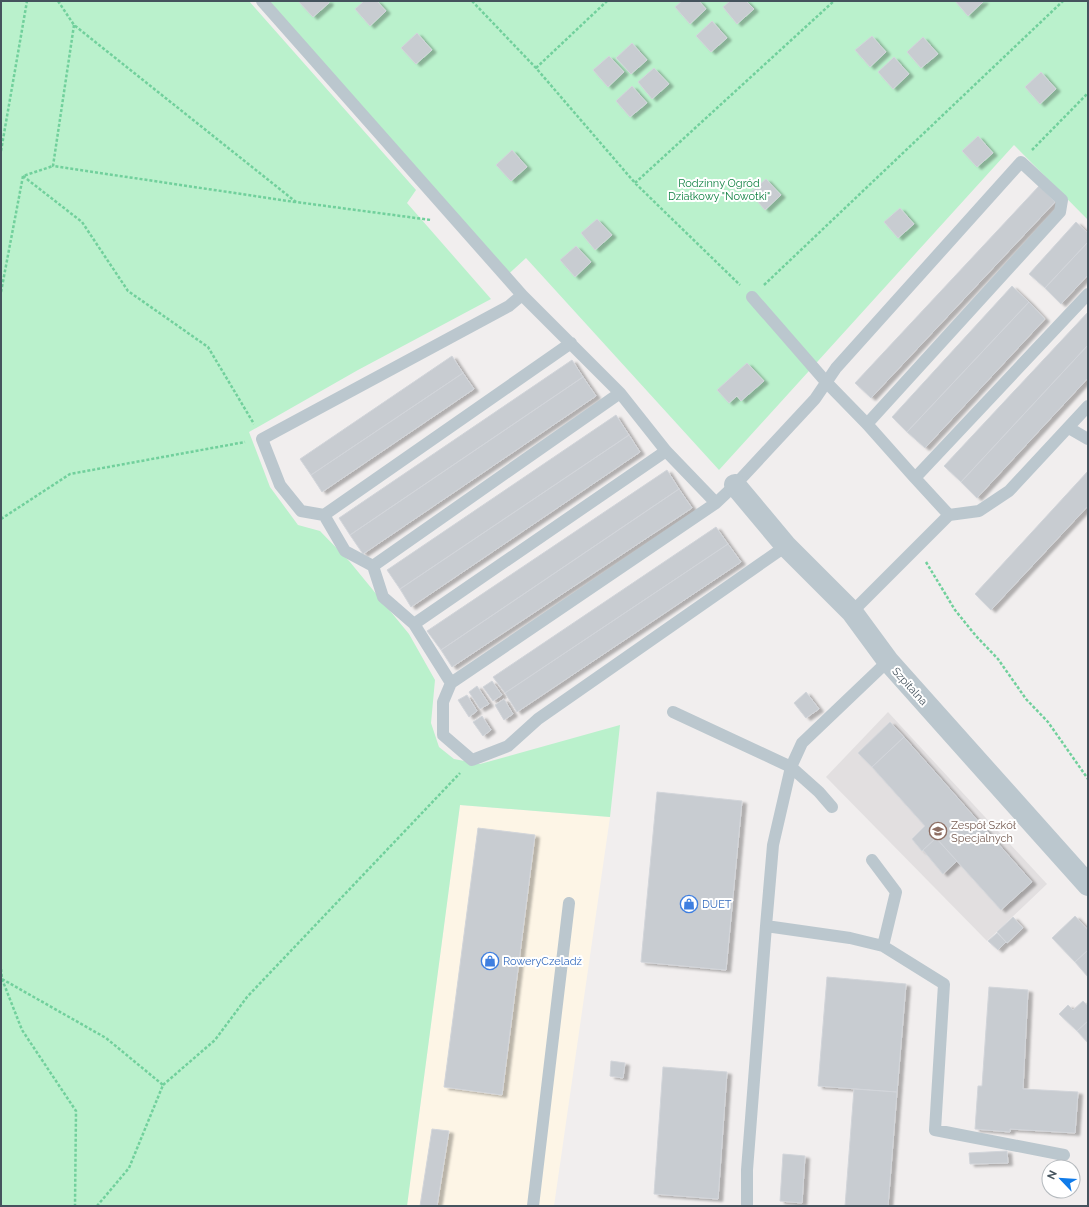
<svg xmlns="http://www.w3.org/2000/svg" width="1089" height="1207" viewBox="0 0 1089 1207" font-family="Raleway,sans-serif">
<defs>
<filter id="shadow"><feDropShadow dx="4.5" dy="2.5" stdDeviation="1" flood-color="#0004"/></filter>
</defs>
<rect width="100%" height="100%" fill="#f1eeee"/>
<!-- commercial -->
<path fill="#fdf5e6" d="M460 805 610 817 554 1206H407Z"/>
<!-- education -->
<path fill="#e2dfe0" d="M888 712 1047 884 987 941 826 777Z"/>
<!-- green -->
<path fill="#baf1cc" d="M1 1H249L416 190 407 203 491 299 358 370 249 432 270 487 298 525 320 531 350 562 409 634 435 680 431 723 439 747 454 759 480 764 620 725 610 817 460 805 407 1206H1Z
M266 1H1088V220L1014 145 719 470 526 258 503 279Z"/>
<!-- building -->
<path fill="#c8ccd1" stroke="#d2d5da" filter="url(#shadow)" d="M298 1H328L329 3 313 17Z
M364 1H377L386 11 370 26 355 9Z
M682 1H699L706 9 690 24 675 7Z
M730 1H746L754 9 737 24 723 7Z
M955 1H984L968 16Z
M712 21 727 38 711 52 696 36Z
M417 33 432 50 416 64 401 48Z
M872 36 886 52 870 67 855 50Z
M923 37 938 54 921 68 907 52Z
M632 43 647 60 631 74 616 58Z
M609 56 624 72 608 87 593 70Z
M894 57 909 74 893 89 878 72Z
M654 68 669 84 652 99 638 82Z
M1041 72 1056 89 1040 104 1025 87Z
M632 86 647 103 630 117 616 101Z
M978 136 993 153 977 167 962 151Z
M512 150 527 167 511 181 496 165Z
M766 179 781 195 765 210 750 193Z
M1039 186 1055 202 871 398 855 383Z
M900 208 914 224 898 238 884 222Z
M597 219 612 235 595 250 581 233Z
M1076 222 1088 233V242L1045 288 1029 274Z
M1088 242V275L1061 304 1045 288Z
M576 246 591 262 575 277 560 260Z
M1012 286 1029 302 907 432 892 417Z
M1029 302 1045 319 925 448 907 432Z
M1088 312V345L961 482 944 466Z
M1088 345V378L977 498 961 482Z
M452 356 463 373 311 475 300 459Z
M572 360 583 377 350 535 339 518Z
M747 363 764 381 741 401 737 396 729 403 717 390Z
M463 373 474 389 322 492 311 475Z
M583 377 596 396 363 554 350 535Z
M616 415 629 435 400 589 387 570Z
M629 435 640 452 411 607 400 589Z
M667 470 679 489 441 650 427 631Z
M1088 471V506L991 610 975 594Z
M679 489 692 508 452 667 441 650Z
M716 527 728 544 505 693 493 677Z
M728 544 741 562 517 712 505 693Z
M492 681 502 695 493 701 483 687Z
M477 686 489 704 480 709 469 692Z
M806 692 819 709 806 718 794 703Z
M467 695 477 711 469 717 458 700Z
M504 699 513 714 504 720 495 705Z
M482 716 491 730 483 736 473 722Z
M890 722 904 737 872 767 858 753Z
M904 737 1032 882 1001 910 936 838 922 851 912 839 925 826 872 767Z
M657 792 742 801 726 970 641 962Z
M478 828 535 835 502 1095 444 1087Z
M936 838 957 861 943 874 923 850Z
M1075 916 1088 930V950L1075 962 1052 938Z
M1013 917 1023 928 1007 943 997 932Z
M997 933 1006 942 998 950 988 941Z
M1088 950V977L1075 962Z
M827 977 906 984 897 1092 818 1086Z
M989 987 1028 990 1023 1089 1078 1092 1075 1133 1010 1129V1132L975 1129 978 1086H982Z
M1083 1001 1088 1006V1021L1077 1031 1059 1014 1068 1005 1073 1010Z
M1088 1021V1043L1077 1031Z
M611 1061 625 1063 623 1078 610 1076Z
M663 1067 727 1072 718 1199 654 1194Z
M854 1089 897 1092 888 1206H845Z
M432 1129 449 1131 437 1206H420Z
M1007 1151 1008 1163 970 1164 969 1153Z
M783 1154 805 1156 802 1203 780 1201Z"/>
<g fill="none" stroke-linecap="round" stroke-linejoin="round">
<!-- path -->
<path stroke="#71d09c" stroke-width="2.5" stroke-dasharray="3 2" stroke-linecap="butt" d="M58 1 74 25 296 202 431 220
M472 1 536 68 635 183 740 285
M74 25 53 166 295 202
M536 68 607 1
M1032 150 1088 93
M1 151 27 1
M23 176 82 222 128 291 208 347 254 424
M635 183 834 1
M764 285 1063 1
M1 292 23 176 53 166
M1 519 70 474 245 442
M926 562 955 610 976 636 998 659 1026 699 1048 722 1088 779
M1 969 2 979 22 1030 76 1111 75 1206
M2 979 106 1038 163 1085 129 1168 97 1206
M163 1085 215 1040 247 997 460 773"/>
<!-- lane -->
<path stroke="#bbc7ce" stroke-width="12" d="M262 1 522 295 620 393 666 451 716 503 735 485 815 399 836 368 1021 162 1062 200 1060 212 867 424 827 383 752 297
M522 295 509 306 262 439 280 485 301 511 324 515 345 551 373 566 383 597 414 624 451 683 443 702V735L472 760 508 746 538 719 786 546
M867 424 915 478 1088 294
M1069 428 1088 439
M915 478 949 515 979 511 1009 491 1088 406
M324 515 571 343
M373 566 620 393
M852 612 949 515
M414 624 666 451
M451 683 716 503
M673 712 791 767 773 845 766 926
M832 807 819 792 791 767 802 743 888 661
M872 860 896 892 883 946
M533 1206 569 903
M747 1206V1170L766 926 850 938 883 946 944 984 935 1130 1064 1155"/>
<!-- street -->
<path stroke="#bbc7ce" stroke-width="22" d="M735 485 786 546 852 612 888 661 1088 885"/>
</g>
<!-- icons -->
<defs>
<symbol id="school-ring" viewBox="-11 -11 22 22"><circle r="9.5" fill="#fff" stroke="#8d6e63" stroke-width="1.5"/><path d="M0-5L7-2L0 1L-7-2ZM-4 1L0 2.5L4 1V4Q0 6-4 4Z" fill="#8d6e63"/></symbol>
<symbol id="shop-ring" viewBox="-11 -11 22 22"><circle r="9.5" fill="#fff" stroke="#3f7fe0" stroke-width="1.5"/><path d="M-5-2.5h2.3a2.7 3.5 0 0 1 5.4 0H5L5.5 6h-11ZM-1.5-2.5h3a1.5 2.3 0 0 0-3 0Z" fill="#3f7fe0"/></symbol>
</defs>
<g fill-rule="evenodd">
<use href="#school-ring" x="928" y="821" width="20" height="20"/>
<use href="#shop-ring" x="679" y="894" width="20" height="20"/>
<use href="#shop-ring" x="480" y="951" width="20" height="20"/>
</g>
<g text-anchor="middle" stroke-width="4" stroke-linejoin="round" paint-order="stroke">
<!-- park labels -->
<g font-size="11" fill="#128244" stroke="#fff">
<text x="719" y="187">Rodzinny Ogród<tspan x="719" dy="13">Działkowy "Nowotki"</tspan></text>
</g>
<!-- street labels -->
<g font-size="11" fill="#45535d" stroke="#fff">
<text transform="translate(910 686) rotate(48)" y="4">Szpitalna</text>
</g>
<!-- education labels -->
<g font-size="11" fill="#785e54" stroke="#fff" text-anchor="start">
<text x="951" y="829">Zespół Szkół<tspan x="951" dy="13">Specjalnych</tspan></text>
</g>
<!-- shop labels -->
<g font-size="11" fill="#366cbe" stroke="#fff" text-anchor="start">
<text x="702" y="908">DUET</text>
<text x="503" y="965">RoweryCzeladź</text>
</g>
</g>
<!-- border -->
<rect width="1089" height="1207" fill="none" stroke="#45535d" stroke-width="4"/>
<!-- north arrow -->
<g transform="translate(1061 1179) rotate(295)"><circle r="19" fill="#ffffff" stroke="#b5babe"/>
<path d="M0-3L7 15L0 10L-7 15Z" fill="#107be9"/>
<text y="-6" font-size="11" font-weight="bold" text-anchor="middle" fill="#45535d">N</text>
</g>
</svg>
